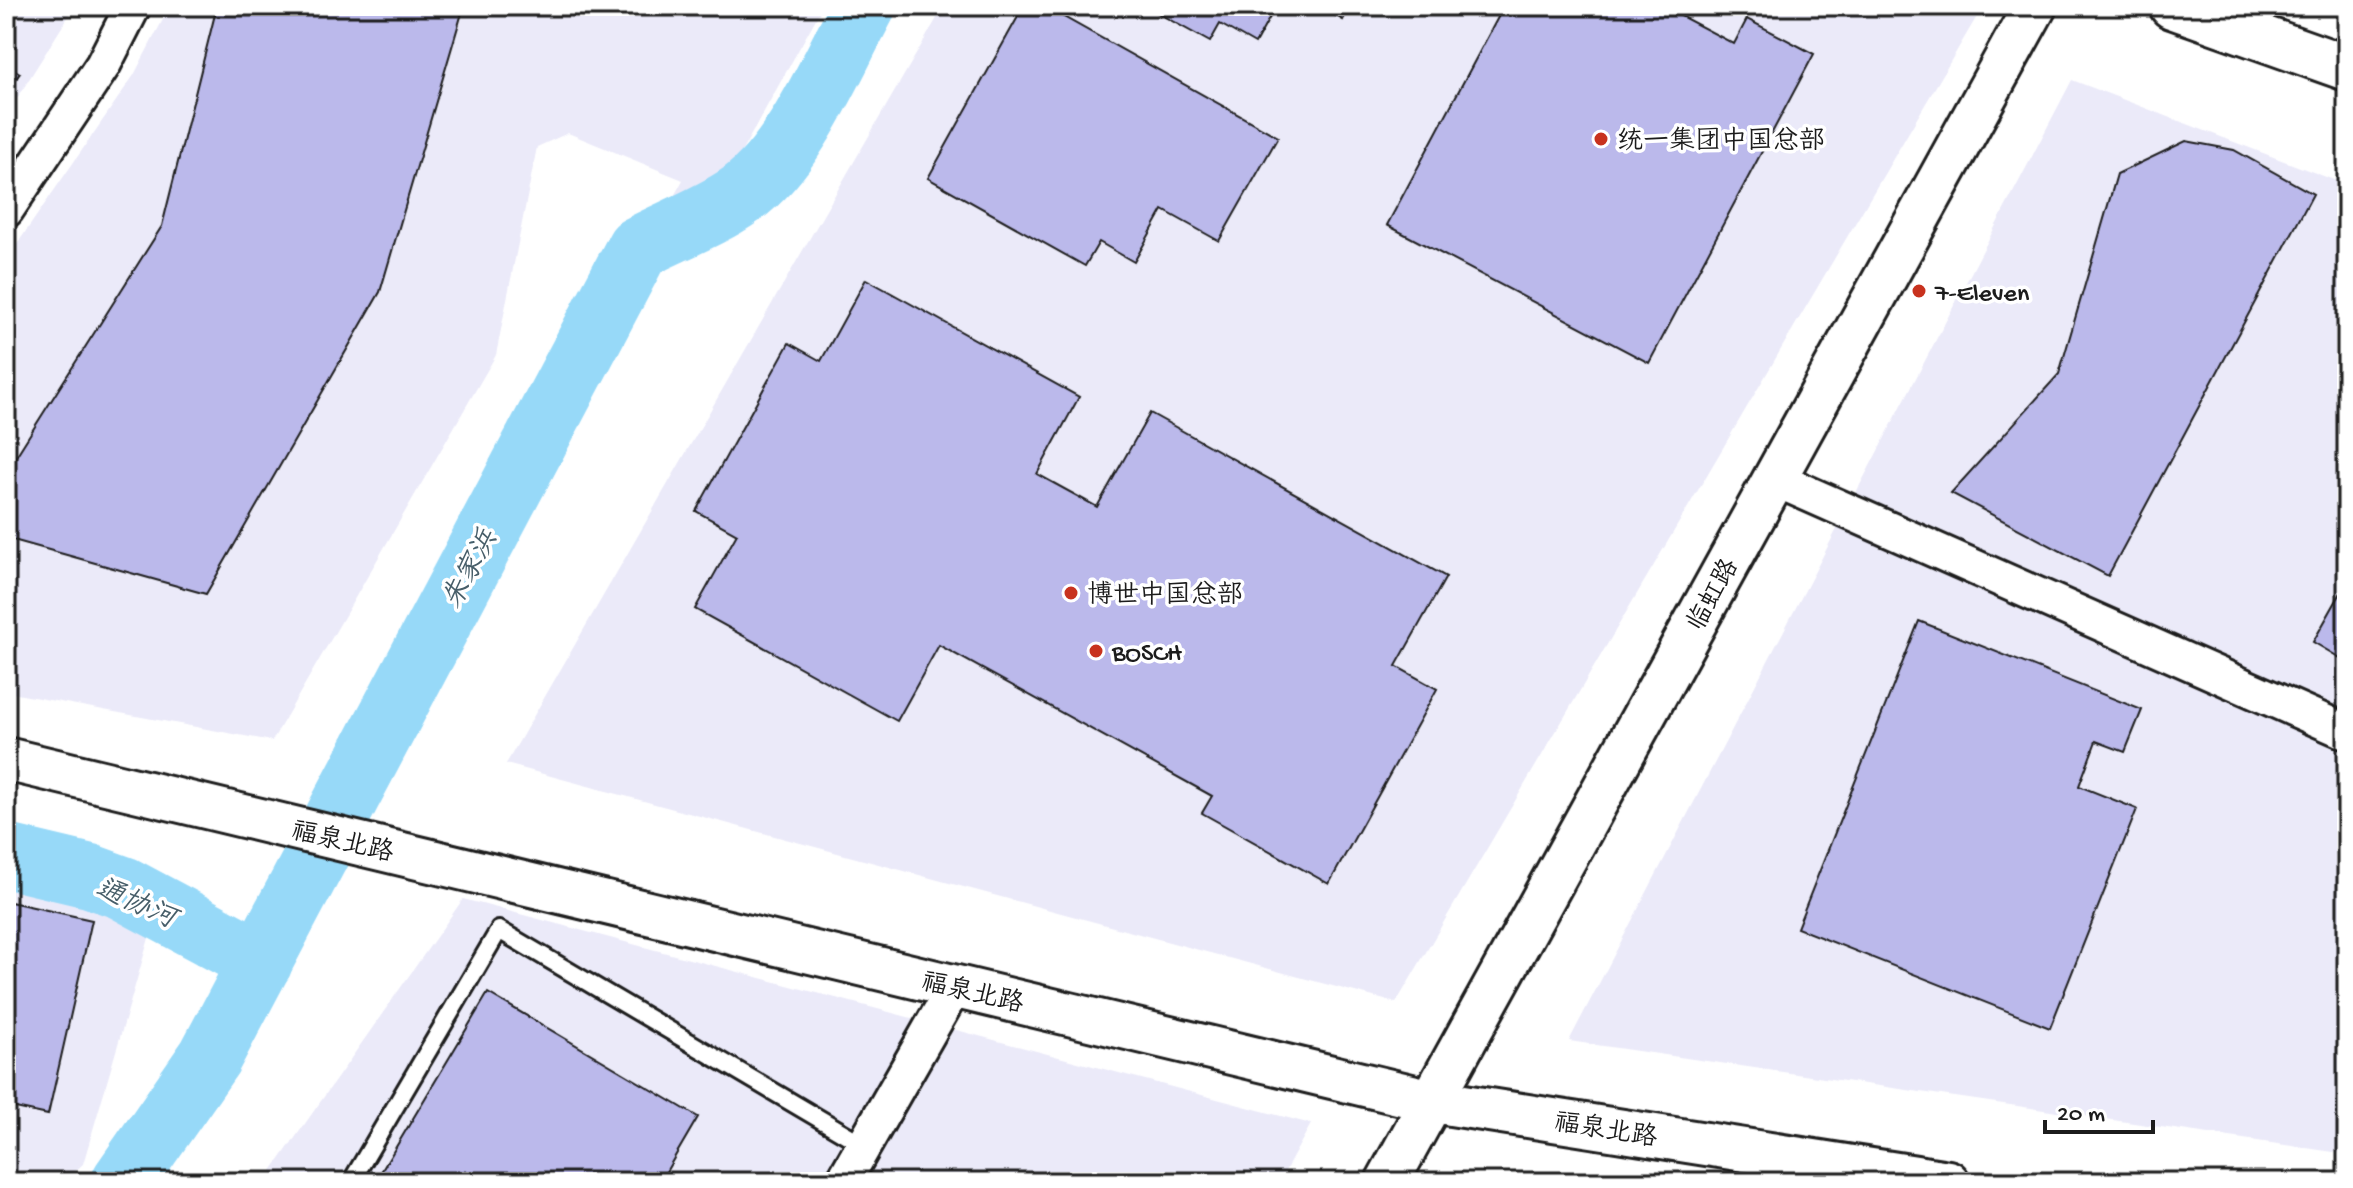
<svg xmlns="http://www.w3.org/2000/svg" width="2353" height="1188" viewBox="0 0 2353 1188" font-family="'Gochi Hand','LXGW WenKai TC',sans-serif">
<rect width="100%" height="100%" fill="#fff"/>
<filter id="ink" filterUnits="userSpaceOnUse"><feTurbulence type="fractalNoise" baseFrequency=".0125" numOctaves="2"/><feDisplacementMap in="SourceGraphic" scale="16" xChannelSelector="R" yChannelSelector="G"/><feConvolveMatrix kernelMatrix="1 2 1 2 8 2 1 2 1" color-interpolation-filters="sRGB"/></filter>
<g filter="url(#ink)">
<!-- built -->
<path fill="#ebeaf9" d="M6 6H75L6 116Z
M170 6H823L743 149 666 271 641 255 683 180 568 133 537 147 496 355 272 741 6 692V260L134 75Z
M944 6H1959L1979 13 1396 1003 506 764Z
M2072 80 2347 185V1154L1569 1041Z
M6 872 119 902 149 938 83 1164 63 1182H6Z
M463 899 1311 1124 1279 1182H264Z"/>
<g fill="none" stroke-linecap="round" stroke-linejoin="round">
<!-- river -->
<path stroke="#97d9f8" stroke-width="64" d="M6 856 90 876 123 888 261 962
M123 1182 210 1057 638 248C671 231 711 216 741 195 796 155 832 65 864 6"/>
</g>
<!-- building -->
<path fill="#bbb9eb" stroke="#1c1c1c" stroke-width="2" d="M217 6H464L380 292 206 594 6 538V472L162 226Z
M1024 6H1044L1278 137 1219 241 1163 210 1134 262 1099 242 1085 266 928 178Z
M1145 6H1276L1255 44 1220 24 1210 42Z
M1319 6H1350L1343 20Z
M1504 6H1662L1734 44 1747 19 1814 54 1649 363 1387 225Z
M6 65 20 73 6 93Z
M2186 141 2234 150 2313 194 2108 576 1951 493 2059 374 2117 174Z
M866 279 1079 397 1037 474 1097 507 1150 413 1446 577 1396 666 1437 689 1329 884 1202 813 1212 796 939 645 897 721 695 609 737 534 696 511 789 343 821 361Z
M2347 582V662L2313 642Z
M1919 621 2142 710 2125 752 2096 741 2079 786 2137 809 2050 1028 1797 928Z
M6 901 92 920 48 1115 6 1106Z
M488 993 698 1117 660 1182H375Z"/>
<g fill="none" stroke-linecap="round" stroke-linejoin="round">
<defs>
<path id="service" d="M351 1182 499 930 864 1145"/>
<path id="minor" d="M6 210 103 65 133 6
M1775 479 2347 732
M843 1182 955 986"/>
<path id="tertiary" d="M6 759 1432 1101 1948 1182
M1387 1182 2035 6"/>
<path id="secondary" d="M2172 6 2347 68"/>
</defs>
<!-- service casing -->
<use href="#service" stroke="#1c1c1c" stroke-width="22"/>
<!-- minor casing -->
<use href="#minor" stroke="#1c1c1c" stroke-width="40"/>
<!-- tertiary casing -->
<use href="#tertiary" stroke="#1c1c1c" stroke-width="48"/>
<!-- secondary casing -->
<use href="#secondary" stroke="#1c1c1c" stroke-width="50"/>
<!-- service -->
<use href="#service" stroke="#fff" stroke-width="16"/>
<!-- minor -->
<use href="#minor" stroke="#fff" stroke-width="34"/>
<!-- tertiary -->
<use href="#tertiary" stroke="#fff" stroke-width="42"/>
<!-- secondary -->
<use href="#secondary" stroke="#fff" stroke-width="44"/>
</g>
</g>
<!-- markers -->
<g fill="#c8321e" stroke="#fff" stroke-width="3">
<circle cx="1601" cy="139" r="8"/>
<circle cx="1919" cy="291" r="8"/>
<circle cx="1071" cy="593" r="8"/>
<circle cx="1096" cy="651" r="8"/>
</g>
<g text-anchor="middle" stroke-width="7" stroke-linejoin="round" paint-order="stroke">
<!-- poi labels -->
<g font-size="26" fill="#1c1c1c" stroke="#fff" text-anchor="start">
<text x="1617" y="148">统一集团中国总部</text>
<text x="1935" y="300">7-Eleven</text>
<text x="1087" y="602">博世中国总部</text>
<text x="1112" y="660">BOSCH</text>
</g>
<!-- street labels -->
<g font-size="26" fill="#1c1c1c" stroke="#fff">
<text transform="translate(1711 594) rotate(-61)" y="9">临虹路</text>
<text transform="translate(343 840) rotate(13)" y="9">福泉北路</text>
<text transform="translate(973 991) rotate(13)" y="9">福泉北路</text>
<text transform="translate(1606 1128) rotate(9)" y="9">福泉北路</text>
</g>
<!-- water labels -->
<g font-size="28" font-style="italic" fill="#475e69" stroke="#fff">
<text transform="translate(468 568) rotate(-62)" y="10">朱家浜</text>
<text transform="translate(137 901) rotate(24)" y="10">通协河</text>
</g>
</g>
<!-- margin -->
<rect width="2353" height="1188" fill="none" stroke="#fff" stroke-width="32"/>
<rect x="16" y="16" width="2321" height="1156" fill="none" stroke="#1c1c1c" stroke-width="3" filter="url(#ink)"/>
<!-- scale -->
<path d="M2045 1120v12h108v-12" fill="none" stroke="#1c1c1c" stroke-width="4"/>
<text x="2057" y="1120" font-size="24" fill="#1c1c1c" stroke="#ffffff" stroke-width="6" paint-order="stroke">20 m</text>
</svg>
